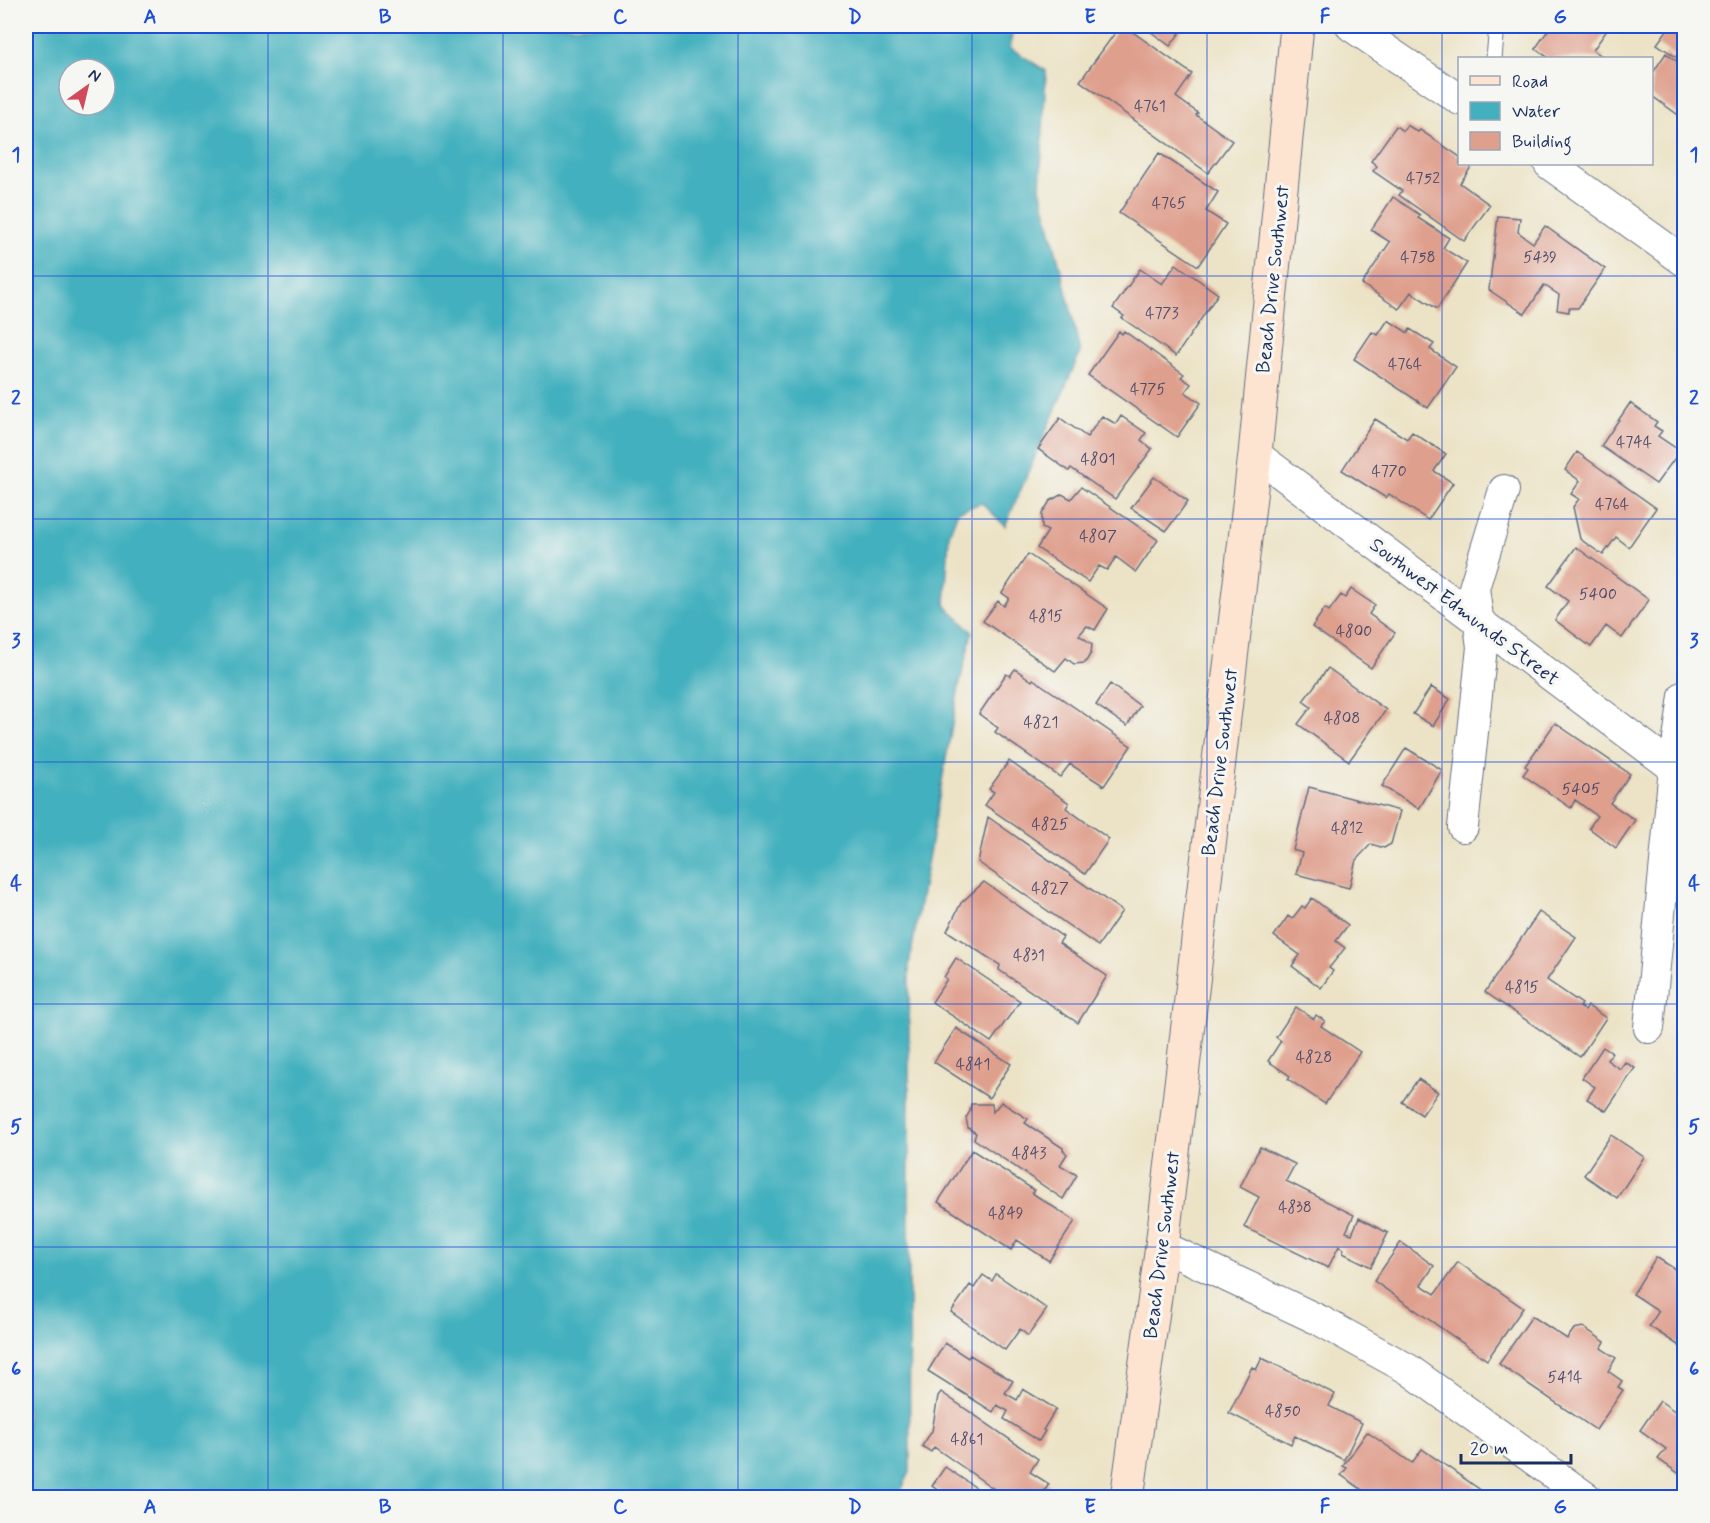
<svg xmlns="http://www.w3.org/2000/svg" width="1710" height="1523" viewBox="0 0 1710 1523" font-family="Mynerve,sans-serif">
<rect width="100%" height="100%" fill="#f6f6f2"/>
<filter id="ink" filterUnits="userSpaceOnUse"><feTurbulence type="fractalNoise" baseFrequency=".0167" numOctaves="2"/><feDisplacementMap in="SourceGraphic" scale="12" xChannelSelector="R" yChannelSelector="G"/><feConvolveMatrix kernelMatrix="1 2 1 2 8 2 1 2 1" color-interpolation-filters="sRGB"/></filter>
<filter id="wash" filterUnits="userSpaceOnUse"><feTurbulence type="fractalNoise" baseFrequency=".008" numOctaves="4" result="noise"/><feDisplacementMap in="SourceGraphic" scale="24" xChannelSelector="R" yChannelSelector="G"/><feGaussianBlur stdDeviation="1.35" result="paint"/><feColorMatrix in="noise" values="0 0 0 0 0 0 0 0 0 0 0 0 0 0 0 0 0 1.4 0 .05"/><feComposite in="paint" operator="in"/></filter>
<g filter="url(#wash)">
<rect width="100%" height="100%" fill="#ece3c6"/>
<!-- water -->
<path fill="#42b0be" stroke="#2e708e" stroke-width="1.5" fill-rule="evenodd" d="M26 26H1013L1010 48 1046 71 1040 188 1070 306 1080 353 1005 526 982 503 958 511 949 535 945 605 972 632 959 686 909 965V1270L910 1472 898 1497H853L848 1495 847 1498 26 1497ZM69 69H105V105H69Z"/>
<g id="blocks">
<!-- building -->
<path fill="#df9f8d" d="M1120 26H1124L1192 74 1176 97 1198 113 1196 115 1232 141 1208 173 1080 81Z
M1143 26H1185L1170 46Z
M1551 26H1610L1593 50 1605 58H1549L1535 49Z
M1670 26H1684V119L1652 96V74L1666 53 1680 64 1682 61 1657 44Z
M1407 125 1418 132 1420 130 1460 157V164H1469L1472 166 1460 183 1490 205 1464 241 1399 195 1402 191 1373 171 1377 166 1371 161 1396 126 1403 131Z
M1159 153 1218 192 1206 211 1226 224 1198 266 1119 213Z
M1393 197 1420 215 1418 218 1449 238 1443 248 1467 263 1437 309 1411 292 1399 309 1362 284 1390 242 1371 230Z
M1498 216 1520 218 1518 232 1533 243 1545 226 1605 269 1578 308H1569V312L1557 310 1559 295 1544 285 1525 314 1489 290Z
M1176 264 1218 294 1176 356 1122 318 1124 316 1113 308 1140 269 1162 284Z
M1388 320 1408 333 1410 329 1434 344 1430 349 1456 367 1428 408 1354 359 1372 332 1378 335Z
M1119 331 1122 334 1124 331 1184 374 1181 377 1191 384 1185 392 1201 403 1177 437 1088 375Z
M1630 403 1657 422 1654 426 1662 431 1658 436 1680 451 1656 484 1601 446Z
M1102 416 1116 424 1121 416 1146 433 1141 440 1152 449 1115 499 1071 468 1069 471 1038 449 1060 418 1087 437Z
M1375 419 1407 439 1412 432 1446 454 1434 471 1453 483 1428 520 1389 494 1386 498 1342 470Z
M1577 452 1656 508 1629 547 1616 537 1603 555 1580 539 1573 507 1579 499 1571 494 1580 481 1565 470Z
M1154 477 1188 501 1166 531 1131 508Z
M1081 487 1158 540 1136 572 1116 557 1107 570 1099 566 1088 582 1037 548 1048 531 1042 528V514L1050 501 1062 494 1071 499Z
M1576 547 1649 600 1622 638 1606 626 1591 647 1555 620 1568 601 1548 586Z
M1028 554 1108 609 1095 630 1087 626 1079 635 1092 644 1091 653 1085 663 1074 664 1066 658 1055 671 983 621 998 601 1004 606 1009 598 1002 593Z
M1351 589 1375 605 1369 614 1395 633 1371 668 1312 627 1325 608 1329 611 1341 595 1345 598Z
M1328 668 1386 710 1349 761 1298 724 1311 707 1303 701Z
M1015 669 1032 681 1033 679 1131 746 1104 786 1070 764 1060 777 995 732 998 728 979 714 1006 674 1010 676Z
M1110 684 1140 706 1127 726 1096 705Z
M1431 687 1450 699 1433 726 1413 714Z
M1555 723 1630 774 1610 803 1635 820 1616 848 1589 828 1597 816 1575 800 1571 808 1523 775 1528 768 1525 766Z
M1406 748 1442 770 1419 809 1382 786Z
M1009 761 1069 803 1066 808 1109 839 1085 874 985 805 994 792 989 789Z
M1309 787 1400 811 1391 844 1384 848 1371 844 1356 860 1349 888 1296 874 1302 853 1293 850Z
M988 817 1122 911 1098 946 978 862Z
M984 882 1063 937 1059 943 1107 976 1078 1023 999 970 1000 965 947 931 961 903Z
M1312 898 1348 925 1336 941 1345 948 1329 968 1333 971 1321 988 1292 966 1300 955 1274 936 1288 916 1292 919 1302 906 1305 908Z
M1539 912 1576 937 1547 980 1582 1004 1580 1007 1585 1011 1588 1006 1606 1018 1580 1057 1485 992Z
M956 958 1020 1001 991 1042 932 1002 947 979 944 977Z
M1296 1007 1314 1019 1316 1015 1325 1021 1321 1026 1360 1052 1325 1104 1288 1079 1290 1076 1268 1061 1281 1041 1276 1037Z
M956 1028 1011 1064 989 1098 934 1062Z
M1603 1047 1612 1053 1607 1060 1620 1069 1625 1062 1635 1068 1606 1111 1587 1099 1595 1087 1582 1078Z
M1418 1079 1438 1092 1422 1115 1402 1102Z
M1001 1102 1028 1119 1025 1123 1063 1148V1150L1067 1154 1060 1165 1077 1175 1063 1199 974 1139 976 1133 968 1128 966 1118 970 1111 971 1104H992L993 1112Z
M1611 1135 1644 1157 1617 1198 1584 1175Z
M1260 1147 1295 1164 1286 1181 1354 1215 1346 1232 1352 1234 1359 1218 1388 1233 1371 1267 1343 1253 1344 1249 1339 1246 1328 1268 1244 1227 1259 1197 1240 1187Z
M972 1150 1034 1190 1032 1193 1075 1221 1049 1261 1017 1240 1011 1250 938 1202Z
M1401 1242 1434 1266 1421 1285 1435 1294 1458 1262 1523 1308 1487 1360 1374 1281Z
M1656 1257 1681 1273 1684 1267V1349L1649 1326 1659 1311 1633 1294Z
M996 1274 1047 1309 1028 1336 1020 1329 1005 1350 951 1312 970 1285 974 1288 983 1275 992 1281Z
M1532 1316 1567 1339 1574 1329 1583 1327 1605 1342 1601 1348 1616 1358 1608 1371 1622 1381 1618 1387 1623 1390 1596 1430 1499 1364Z
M945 1343 968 1358 970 1355 1013 1381 1005 1393 1017 1400 1023 1389 1056 1409 1043 1430 1045 1431 1039 1441 1004 1419 1008 1411 997 1405 993 1412 928 1371Z
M1262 1358 1335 1394 1329 1406 1362 1423 1344 1460 1295 1436 1291 1444 1229 1413 1252 1367 1256 1370Z
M941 1392 1038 1459 1030 1472 1049 1484 1040 1498H1007L934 1447 931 1452 922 1446 932 1431 938 1396Z
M1660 1401 1682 1416 1684 1413V1477L1658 1459 1666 1449 1640 1430Z
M1367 1432 1412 1463 1422 1449 1492 1498H1374L1341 1475 1347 1468 1343 1466Z
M945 1467 978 1489 991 1498H949L932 1486Z"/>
</g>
</g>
<g filter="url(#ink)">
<use href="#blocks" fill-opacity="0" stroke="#646e82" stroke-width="1.5"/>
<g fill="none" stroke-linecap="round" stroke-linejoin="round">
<defs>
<path id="lane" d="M1494 58 1497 26"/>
<path id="street" d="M1351 26 1460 100
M1549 164 1684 261
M1255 454 1674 768
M1463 827 1482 647 1474 588 1504 490
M1649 1028 1674 768 1684 696
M1162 1246 1321 1321 1408 1369 1587 1498"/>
<path id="secondary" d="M1127 1498 1162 1246 1255 454 1297 26"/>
</defs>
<!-- lane casing -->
<use href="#lane" stroke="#646e82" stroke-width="17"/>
<!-- street casing -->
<use href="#street" stroke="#646e82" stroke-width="32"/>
<!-- secondary casing -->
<use href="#secondary" stroke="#646e82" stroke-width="35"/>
<!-- lane -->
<use href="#lane" stroke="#fff" stroke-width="15"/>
<!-- street -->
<use href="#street" stroke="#fff" stroke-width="30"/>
<!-- secondary -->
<use href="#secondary" stroke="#fde4d0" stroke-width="33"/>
</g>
</g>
<!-- grid -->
<path fill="none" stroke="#1d4ed8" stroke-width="1.5" stroke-opacity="0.55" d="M268 26V1498M503 26V1498M738 26V1498M972 26V1498M1207 26V1498M1442 26V1498M26 276H1684M26 519H1684M26 762H1684M26 1004H1684M26 1247H1684"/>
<g text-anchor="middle" stroke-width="6" stroke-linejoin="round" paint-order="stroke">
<!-- number labels -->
<g font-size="16" fill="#4c4b6a">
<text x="1150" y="111">4761</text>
<text x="1423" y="183">4752</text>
<text x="1169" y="208">4765</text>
<text x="1418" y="262">4758</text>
<text x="1540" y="262">5439</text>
<text x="1162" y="318">4773</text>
<text x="1405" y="369">4764</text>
<text x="1148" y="394">4775</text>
<text x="1634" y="447">4744</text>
<text x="1098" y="464">4801</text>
<text x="1389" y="476">4770</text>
<text x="1612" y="509">4764</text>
<text x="1098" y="541">4807</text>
<text x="1598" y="599">5400</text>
<text x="1046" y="621">4815</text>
<text x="1354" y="636">4800</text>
<text x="1342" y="723">4808</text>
<text x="1041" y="727">4821</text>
<text x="1581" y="794">5405</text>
<text x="1050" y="829">4825</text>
<text x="1347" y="833">4812</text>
<text x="1050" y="893">4827</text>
<text x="1029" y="960">4831</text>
<text x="1522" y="992">4815</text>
<text x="1314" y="1062">4828</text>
<text x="973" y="1069">4841</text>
<text x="1029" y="1158">4843</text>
<text x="1295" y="1212">4838</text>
<text x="1006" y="1218">4849</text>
<text x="1565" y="1382">5414</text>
<text x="1283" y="1416">4850</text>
<text x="967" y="1444">4861</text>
</g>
<!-- street labels -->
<g font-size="20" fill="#1b2f5e" stroke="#f6f6f2">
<text transform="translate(1272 279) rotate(-84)" y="7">Beach Drive Southwest</text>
<text transform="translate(1465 611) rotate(37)" y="7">Southwest Edmunds Street</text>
<text transform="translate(1219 762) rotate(-83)" y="7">Beach Drive Southwest</text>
<text transform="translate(1161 1245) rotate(-83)" y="7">Beach Drive Southwest</text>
</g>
</g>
<!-- margin -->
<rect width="1710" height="1523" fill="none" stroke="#f6f6f2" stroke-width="66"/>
<!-- legend -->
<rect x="1458" y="57" width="195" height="108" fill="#f6f6f2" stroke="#9ea6b7" stroke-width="1.5"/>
<rect x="1470" y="76" width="30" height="9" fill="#fde4d0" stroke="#9ea6b7" stroke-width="1.5"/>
<text x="1512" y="87" font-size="18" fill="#1b2f5e">Road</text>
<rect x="1470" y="102" width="30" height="18" fill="#42b0be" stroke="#9ea6b7" stroke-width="1.5"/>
<text x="1512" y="117" font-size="18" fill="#1b2f5e">Water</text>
<rect x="1470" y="132" width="30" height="18" fill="#df9f8d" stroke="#9ea6b7" stroke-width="1.5"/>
<text x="1512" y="147" font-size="18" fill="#1b2f5e">Building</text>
<!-- north arrow -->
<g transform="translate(87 87) rotate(34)"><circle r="28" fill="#f6f6f2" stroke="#9ea6b7" stroke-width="1.5"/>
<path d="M0-4.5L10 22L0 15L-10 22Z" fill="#d1495b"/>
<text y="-9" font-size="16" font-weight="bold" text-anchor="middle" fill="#1b2f5e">N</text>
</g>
<!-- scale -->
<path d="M1461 1454v9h110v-9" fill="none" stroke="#1b2f5e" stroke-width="3"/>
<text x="1470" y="1454" font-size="18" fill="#1b2f5e" stroke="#f6f6f2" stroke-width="4.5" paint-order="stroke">20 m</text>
<rect x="33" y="33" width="1644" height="1457" fill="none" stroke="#1d4ed8" stroke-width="2"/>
<g font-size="20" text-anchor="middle" font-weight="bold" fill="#1d4ed8">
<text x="150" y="23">A</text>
<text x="385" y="23">B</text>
<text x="620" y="23">C</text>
<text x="855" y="23">D</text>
<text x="1090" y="23">E</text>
<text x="1325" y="23">F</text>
<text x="1560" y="23">G</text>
<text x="16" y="161">1</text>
<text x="1694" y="161">1</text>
<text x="16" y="404">2</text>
<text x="1694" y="404">2</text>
<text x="16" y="647">3</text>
<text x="1694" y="647">3</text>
<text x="16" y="890">4</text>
<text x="1694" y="890">4</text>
<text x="16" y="1133">5</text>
<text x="1694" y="1133">5</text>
<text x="16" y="1375">6</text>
<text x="1694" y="1375">6</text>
<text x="150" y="1513">A</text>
<text x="385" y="1513">B</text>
<text x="620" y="1513">C</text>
<text x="855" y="1513">D</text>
<text x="1090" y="1513">E</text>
<text x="1325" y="1513">F</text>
<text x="1560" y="1513">G</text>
</g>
</svg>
